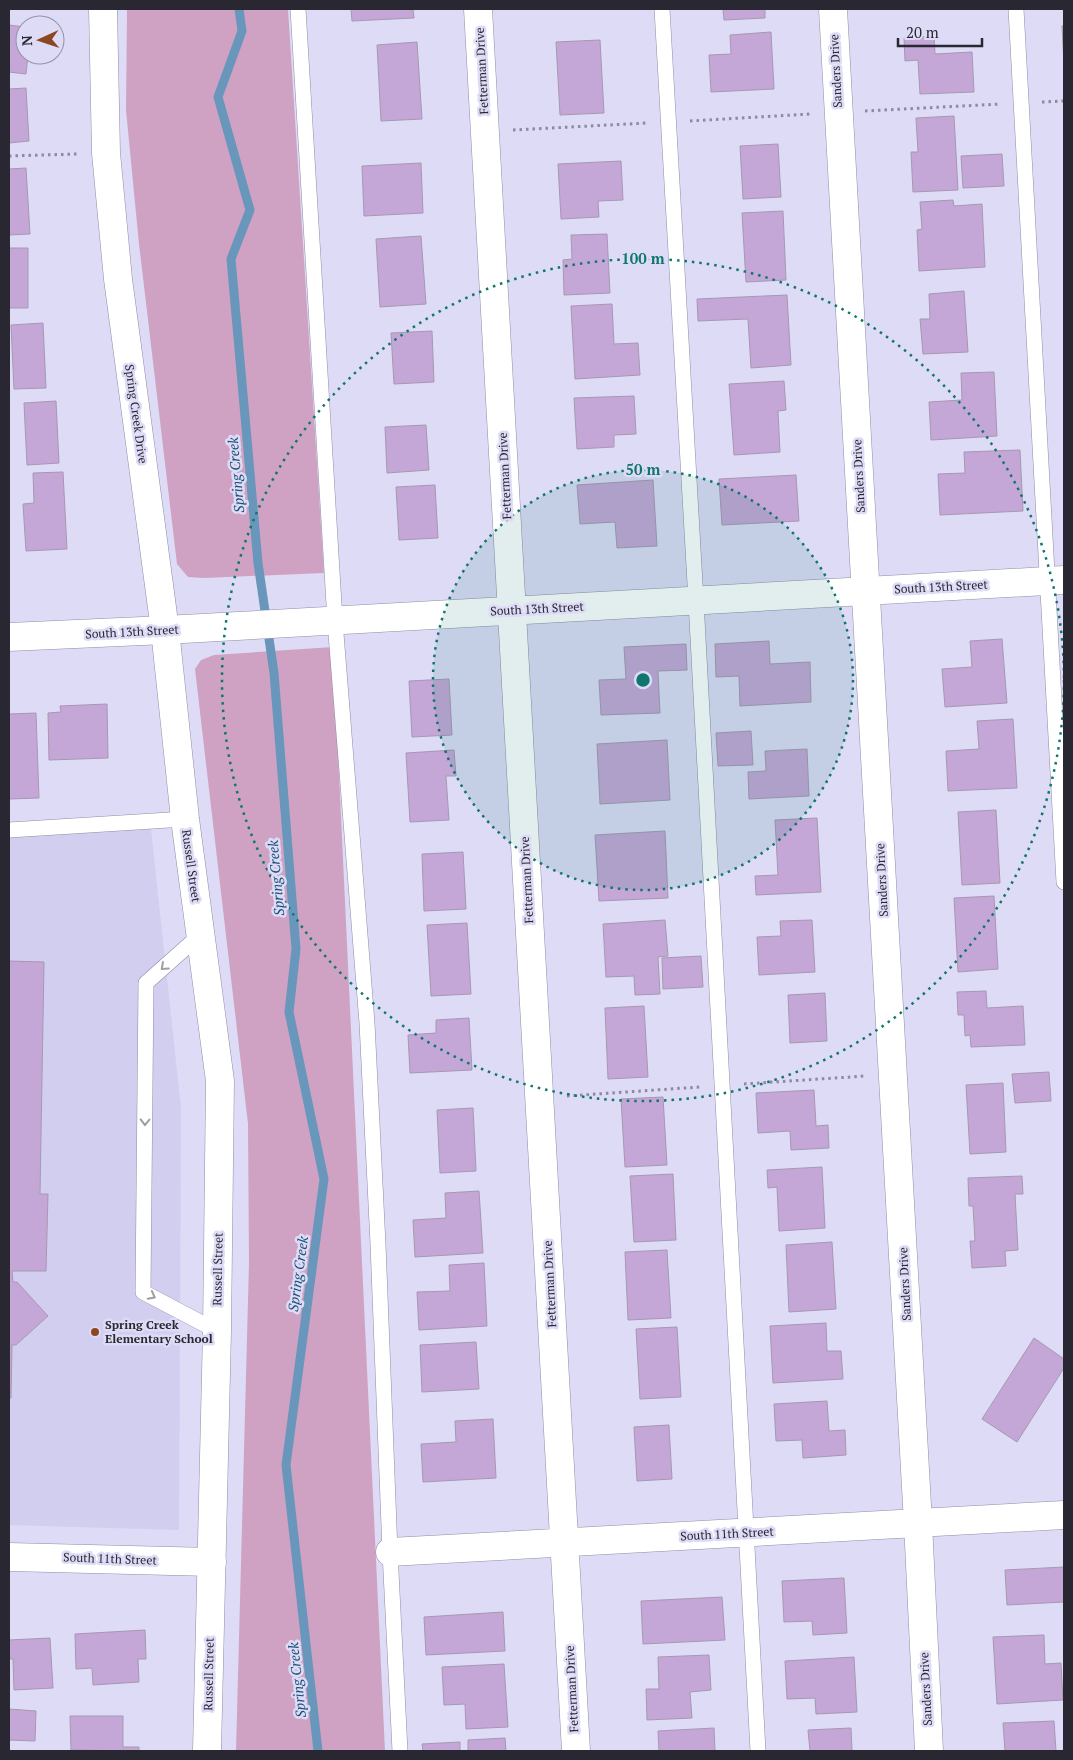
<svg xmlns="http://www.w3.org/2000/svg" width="1073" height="1760" viewBox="0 0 1073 1760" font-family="'PT Serif',serif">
<rect width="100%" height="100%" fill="#dddbf6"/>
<!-- built -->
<path fill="#d1cef0" d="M151 829 181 1108 179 1530 9 1525V834Z"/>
<!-- green -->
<path fill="#cfa2c3" d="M127 9H288L324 573 204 578 188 577 177 564 139 244 126 110Z
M333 647 385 1751H236L249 1263 248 1124 195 669 201 660 214 655Z"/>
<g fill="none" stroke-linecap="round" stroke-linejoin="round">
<!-- stream -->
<path stroke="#6897bb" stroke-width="9" d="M239 9 242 31 218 97 250 210 231 259 258 563 274 673 296 949 289 1012 324 1179 286 1465 318 1751"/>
</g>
<!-- building -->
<path fill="#c5a7d7" stroke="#a798b0" d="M351 9H413L414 18 352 21Z
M723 9H765V18L724 20Z
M9 25 25 27V55H28L26 74 9 72Z
M1064 25V64L1062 26Z
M771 32 774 89 711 92 709 55 731 54 730 35Z
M934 36 935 54 972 52 974 92 920 94 918 60 905 61 904 38Z
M600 40 604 113 560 115 556 42Z
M417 42 422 119 381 121 377 45Z
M26 88 29 141 9 143V89Z
M954 116 958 190 913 192 911 152H918L916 118Z
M778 144 781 197 743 199 740 146Z
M1002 154 1004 186 963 188 961 156Z
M621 161 623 200 598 201 599 217 561 219 558 164Z
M421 163 423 213 364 216 362 166Z
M26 168 30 234 9 235V169Z
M953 200 954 206 982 204 985 267 919 271 917 230 922 229 920 202Z
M783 211 786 280 746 282 742 213Z
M607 234 610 293 564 295 563 260 572 259 571 235Z
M421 236 426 304 380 307 376 239Z
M9 248H28V308H9Z
M964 291 968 352 923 354 920 319H930L929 294Z
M787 295 791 365 751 368 748 319 698 321 697 299Z
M612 304 614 344 638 343 640 375 575 379 571 306Z
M43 323 46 388 14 389 11 325Z
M432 331 434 382 394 384 391 333Z
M994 372 997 436 931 440 929 402 962 400 961 373Z
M784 381 786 410 778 411 780 452 734 455 729 384Z
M634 396 636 434 614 435V447L577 449 574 398Z
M56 401 59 463 27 465 24 403Z
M426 425 429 470 387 473 385 427Z
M1020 450 1023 511 940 515 938 474 965 473 964 452Z
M63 472 67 549 26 551 23 504 34 503 33 473Z
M796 475 799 521 722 525 719 479Z
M653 480 657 546 617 548 615 522 580 524 577 485Z
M435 485 438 538 399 540 396 487Z
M1002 639 1007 703 945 707 942 669 972 667 970 641Z
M769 641 770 664 810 662 811 702 740 706 739 676 716 677 715 644Z
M686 644 687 670 658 671 660 713 601 715 599 680 626 679 624 647Z
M449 679 452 735 412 737 409 681Z
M107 704 108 758 49 760 48 713 61 712 60 706Z
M36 713 39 798 9 799V714Z
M1013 719 1017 788 948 791 946 751 979 749 977 721Z
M751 731 753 765 718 766 716 733Z
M667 740 670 800 600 804 597 744Z
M807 749 809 796 749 799 748 772 766 771 765 751Z
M454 750 456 776H446L449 820 410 822 406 753Z
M996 810 1000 883 962 885 958 812Z
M817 818 821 892 756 895 755 876 778 875 775 820Z
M665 831 668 898 599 901 595 835Z
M463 852 466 909 424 911 422 854Z
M994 896 998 969 958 972 954 898Z
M665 920 668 956 658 957 660 994 635 995 634 976 606 977 603 924Z
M812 920 815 972 759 975 757 937 781 936 780 921Z
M467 923 471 994 431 996 427 925Z
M701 956 703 987 663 989 662 958Z
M9 961 44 962 40 1194H48L46 1271H12L13 1282H17L48 1316 16 1345H12L11 1398H9Z
M986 991 987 1008 1023 1006 1025 1045 971 1047 970 1035 965 1036 964 1015H958L957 992Z
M825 993 827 1041 790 1043 788 995Z
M644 1006 648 1077 608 1079 605 1008Z
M469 1018 472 1070 410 1073 408 1035 436 1033V1020Z
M1049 1072 1051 1101 1015 1103 1012 1074Z
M1003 1083 1006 1152 970 1154 966 1085Z
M814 1090 816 1126 828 1125 829 1148 791 1150 790 1131 758 1133 756 1093Z
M663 1097 667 1165 625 1167 621 1099Z
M473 1108 476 1171 440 1173 437 1110Z
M822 1167 825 1228 779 1231 777 1187 768 1188 767 1170Z
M673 1174 676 1240 634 1242 630 1176Z
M1022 1176 1023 1194H1015L1018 1250 1005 1251 1006 1266 972 1268 970 1241H975L973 1206H969L968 1178Z
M479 1191 483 1253 415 1257 413 1220 446 1218 445 1193Z
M832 1242 836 1309 789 1312 786 1245Z
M667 1250 671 1318 628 1320 625 1252Z
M484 1263 487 1326 419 1330 417 1292 450 1291 449 1265Z
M826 1323 827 1351H841L843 1379 773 1383 770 1326Z
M677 1327 681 1397 640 1399 636 1329Z
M1034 1338 1064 1359V1368L1017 1442 982 1419Z
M476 1342 479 1389 422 1392 420 1345Z
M827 1401 829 1431 845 1430 846 1455 803 1458 802 1440 776 1441 774 1404Z
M493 1419 496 1478 423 1482 421 1444 456 1442 455 1421Z
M669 1425 672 1479 637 1481 634 1427Z
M1064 1567V1602L1007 1605 1005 1570Z
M844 1578 847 1633 813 1635 812 1621 784 1622 782 1581Z
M722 1597 725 1640 643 1644 641 1601Z
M503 1612 505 1651 426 1655 424 1617Z
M145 1630 146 1659H138L139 1682 93 1685 92 1668 76 1669 75 1634Z
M1044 1635 1045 1664 1061 1663 1063 1700 997 1704 993 1637Z
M50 1638 53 1688 14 1690 13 1659H9V1640Z
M709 1655 711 1690 690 1692 692 1718 647 1720 646 1689H659L658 1657Z
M854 1657 857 1712 816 1714 815 1698 787 1699 785 1661Z
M504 1664 508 1727 466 1729 465 1704 444 1705 442 1667Z
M9 1709 36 1711 35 1741 9 1740Z
M70 1716H123V1747H139V1751L71 1750Z
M1054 1721 1056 1751H1005L1003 1723Z
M714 1728 715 1751H659L658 1731Z
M851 1728 852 1751H810L808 1730Z
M505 1738 506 1751H468V1740Z
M460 1742V1751H423L422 1744Z"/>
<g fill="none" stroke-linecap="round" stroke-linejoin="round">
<defs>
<path id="service" d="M298 9 335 621 367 1023 378 1244 390 1552 400 1751
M662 9 696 601 758 1751
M1016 9 1064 882
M9 830 185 819
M200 935 146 983 143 1292 217 1331"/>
<path id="minor" d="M478 9 576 1751
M833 9 918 1523 929 1751
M9 637 165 630 1064 580
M390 1552 1064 1515
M9 1557 212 1562"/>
<path id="secondary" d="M103 9 106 153 118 279 165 630 185 819 220 1081 217 1331 207 1751"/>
</defs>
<!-- service casing -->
<use href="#service" stroke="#8f8da6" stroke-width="16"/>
<!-- minor casing -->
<use href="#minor" stroke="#8f8da6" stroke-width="29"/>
<!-- secondary casing -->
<use href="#secondary" stroke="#8f8da6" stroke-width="29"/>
<!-- path -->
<path stroke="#8c8b9e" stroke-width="3" stroke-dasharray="2.5 4" stroke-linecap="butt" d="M1042 102 1064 101
M865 111 1001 104
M690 121 811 114
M513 130 647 123
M9 156 78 154
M744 1084 865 1076
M567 1096 700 1087"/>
<!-- service -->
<use href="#service" stroke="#fff" stroke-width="15"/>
<!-- minor -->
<use href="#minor" stroke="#fff" stroke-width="28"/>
<!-- secondary -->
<use href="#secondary" stroke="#fff" stroke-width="28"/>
</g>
<!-- one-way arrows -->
<defs><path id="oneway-chevron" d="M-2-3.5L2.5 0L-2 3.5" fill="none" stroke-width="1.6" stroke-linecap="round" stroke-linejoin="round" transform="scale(1.25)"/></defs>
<g stroke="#9f9ea3">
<use href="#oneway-chevron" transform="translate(164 967) rotate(138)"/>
<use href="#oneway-chevron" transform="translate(145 1122) rotate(91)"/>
<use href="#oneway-chevron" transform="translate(152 1296) rotate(28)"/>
</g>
<!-- distance rings -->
<circle cx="643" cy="680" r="210" fill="#0f766e" fill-opacity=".12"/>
<g fill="none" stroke="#0f766e" stroke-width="2.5" stroke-dasharray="2.5 5">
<circle cx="643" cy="680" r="210"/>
<circle cx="643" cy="680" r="421"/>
</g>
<!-- markers -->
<circle fill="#8d4622" stroke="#dddbf6" stroke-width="2" cx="95" cy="1332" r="5"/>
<g text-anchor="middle" stroke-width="5" stroke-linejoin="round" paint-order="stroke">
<!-- street labels -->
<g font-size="12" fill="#292832" stroke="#dddbf6">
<text transform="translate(482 71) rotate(-93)" y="4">Fetterman Drive</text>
<text transform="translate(836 71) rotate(-93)" y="4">Sanders Drive</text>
<text transform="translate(136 414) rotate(82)" y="4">Spring Creek Drive</text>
<text transform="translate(505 476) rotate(-93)" y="4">Fetterman Drive</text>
<text transform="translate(859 476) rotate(-93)" y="4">Sanders Drive</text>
<text transform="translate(941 587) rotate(-3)" y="4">South 13th Street</text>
<text transform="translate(537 609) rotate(-3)" y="4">South 13th Street</text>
<text transform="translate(132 632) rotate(-3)" y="4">South 13th Street</text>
<text transform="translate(191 866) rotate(82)" y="4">Russell Street</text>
<text transform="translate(527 880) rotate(-93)" y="4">Fetterman Drive</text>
<text transform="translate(882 880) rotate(-93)" y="4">Sanders Drive</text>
<text transform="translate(218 1269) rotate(-89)" y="4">Russell Street</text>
<text transform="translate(550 1284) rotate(-93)" y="4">Fetterman Drive</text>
<text transform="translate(905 1284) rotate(-93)" y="4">Sanders Drive</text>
<text transform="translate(727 1534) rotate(-3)" y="4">South 11th Street</text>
<text transform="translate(110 1559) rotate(2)" y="4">South 11th Street</text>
<text transform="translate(209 1674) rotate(-89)" y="4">Russell Street</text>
<text transform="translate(572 1689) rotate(-93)" y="4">Fetterman Drive</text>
<text transform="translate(926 1689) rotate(-93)" y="4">Sanders Drive</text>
</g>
<!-- poi labels -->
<g font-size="12" font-weight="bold" fill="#292832" stroke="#dddbf6" text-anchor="start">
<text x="105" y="1329">Spring Creek<tspan x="105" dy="14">Elementary School</tspan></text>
</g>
<!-- water labels -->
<g font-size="14" font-style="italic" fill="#1b5177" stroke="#dddbf6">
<text transform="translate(236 475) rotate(-95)" y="5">Spring Creek</text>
<text transform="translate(276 878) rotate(-95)" y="5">Spring Creek</text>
<text transform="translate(298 1274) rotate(-82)" y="5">Spring Creek</text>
<text transform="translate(297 1680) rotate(-96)" y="5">Spring Creek</text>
</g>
</g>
<circle cx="643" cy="680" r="8" fill="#0f766e" stroke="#dddbf6" stroke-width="2.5"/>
<g font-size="15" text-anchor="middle" font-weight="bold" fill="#0f766e" stroke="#dddbf6" stroke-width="5" stroke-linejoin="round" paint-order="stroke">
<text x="643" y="264">100 m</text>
<text x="643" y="475">50 m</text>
</g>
<!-- border -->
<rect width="1073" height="1760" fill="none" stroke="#292832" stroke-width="20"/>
<!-- north arrow -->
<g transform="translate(40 40) rotate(267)"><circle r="24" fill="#dddbf6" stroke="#9593a8"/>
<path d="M0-4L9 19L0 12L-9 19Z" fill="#8d4622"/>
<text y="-8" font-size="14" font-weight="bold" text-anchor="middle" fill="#292832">N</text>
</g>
<!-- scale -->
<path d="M898 38v8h84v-8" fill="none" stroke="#292832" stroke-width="2.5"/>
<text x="906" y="38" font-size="15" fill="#292832" stroke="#dddbf6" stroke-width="4" paint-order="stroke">20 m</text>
</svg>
